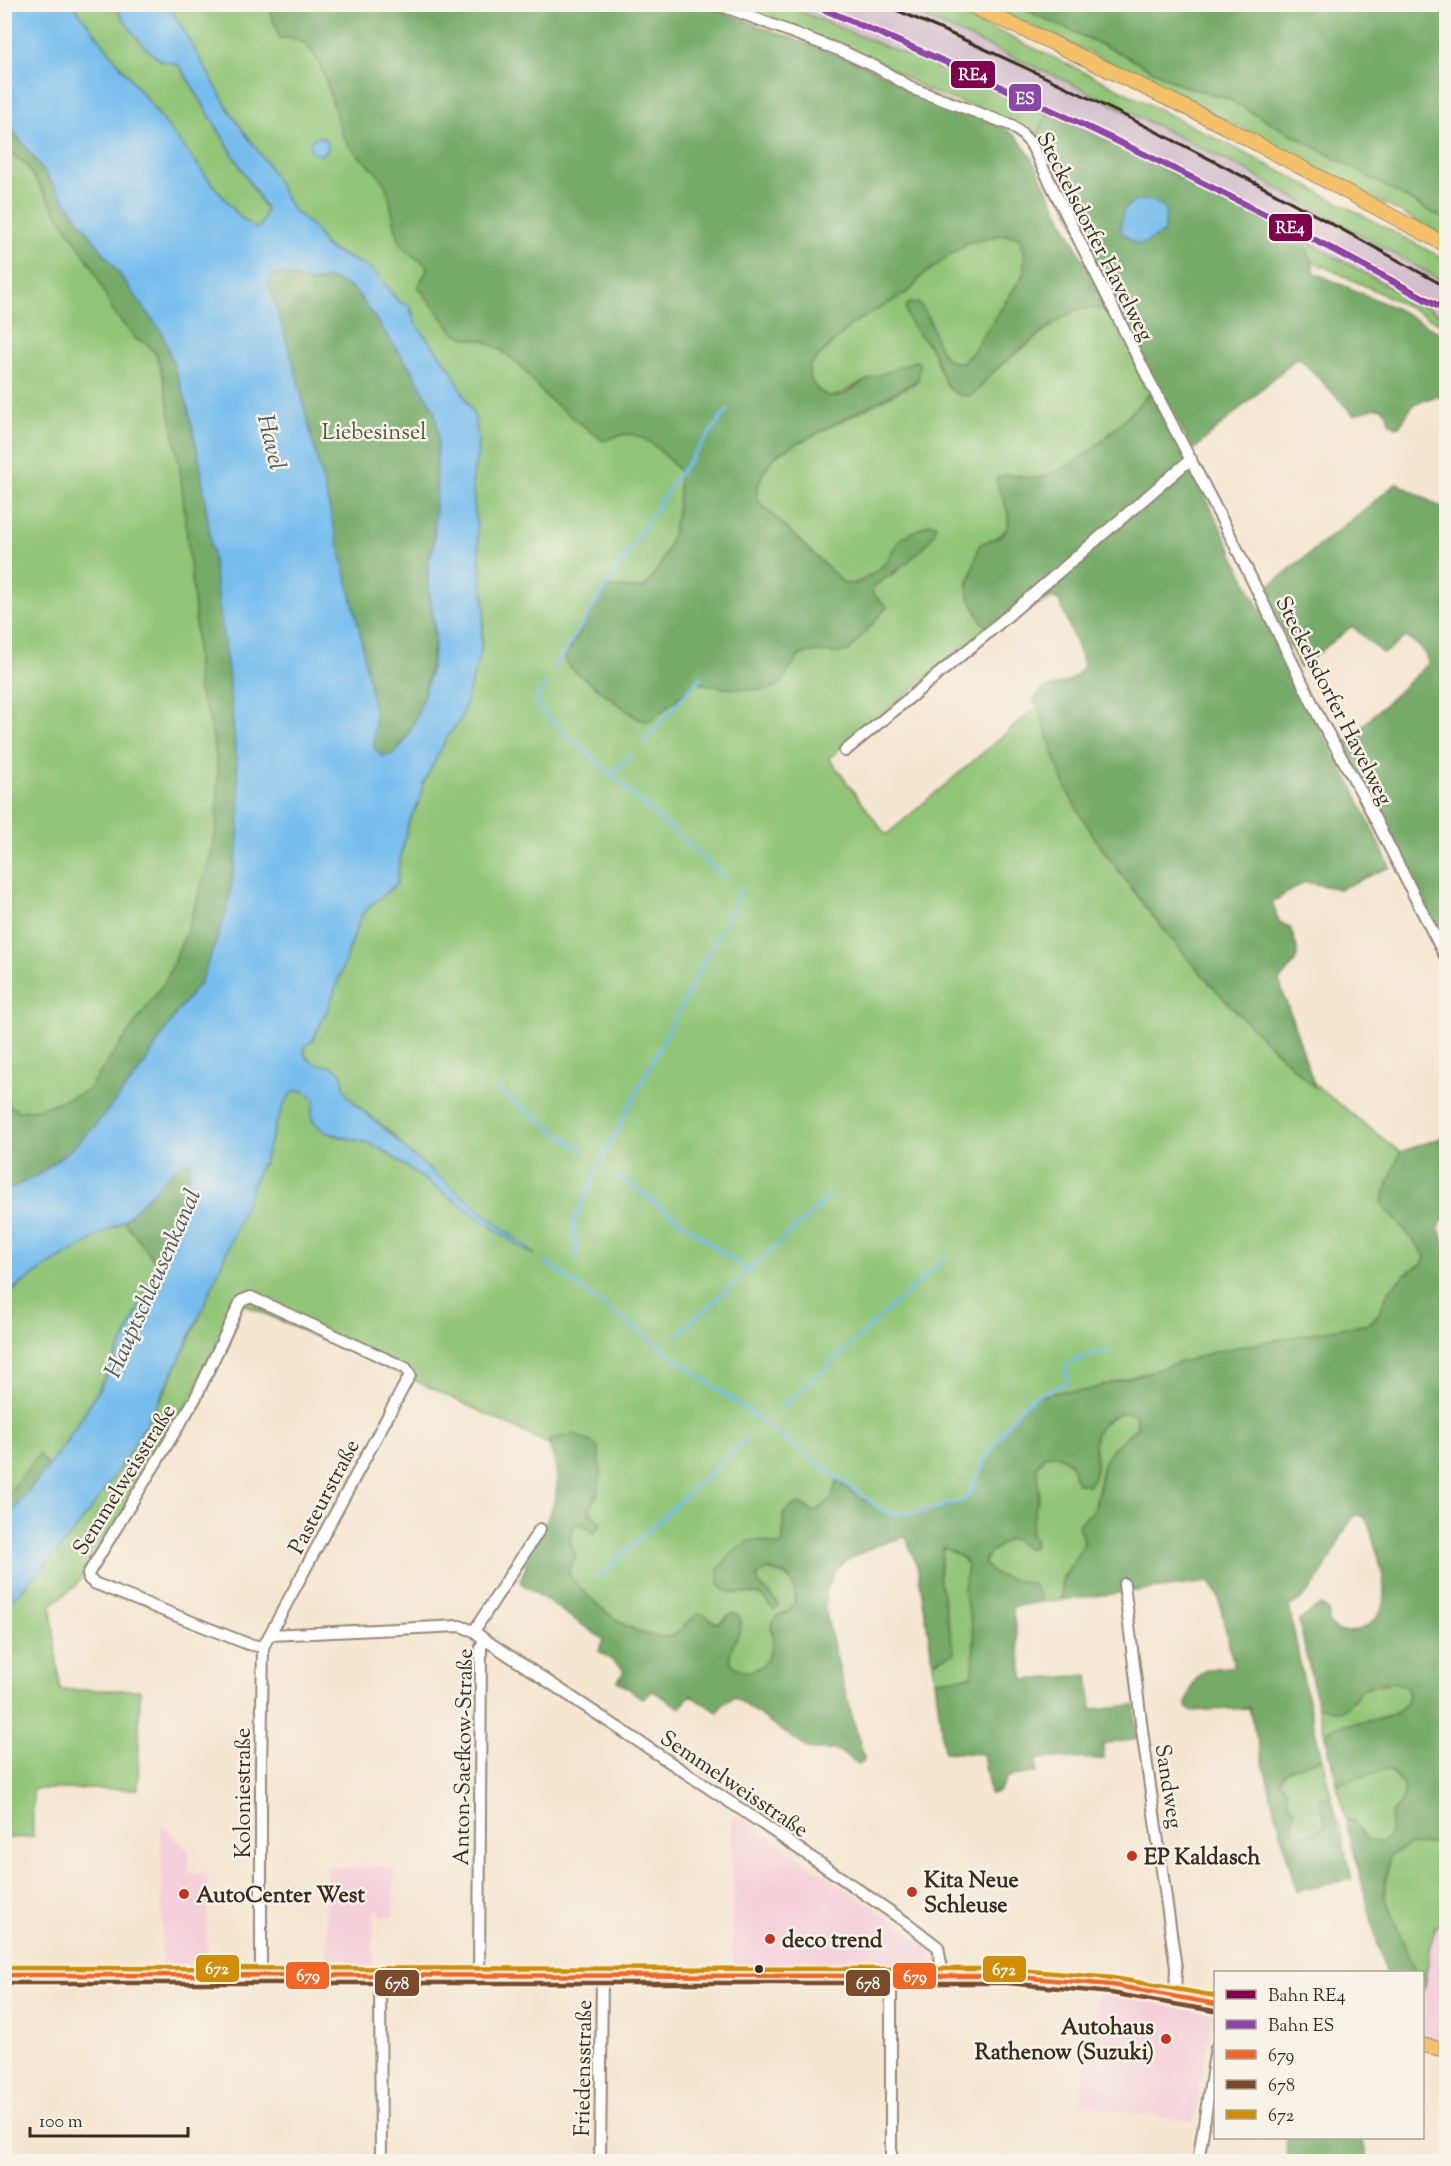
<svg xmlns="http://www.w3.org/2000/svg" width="1451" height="2166" viewBox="0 0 1451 2166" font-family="'Sorts Mill Goudy',serif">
<rect width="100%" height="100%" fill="#f7f3e8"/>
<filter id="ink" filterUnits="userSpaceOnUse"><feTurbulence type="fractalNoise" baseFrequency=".0167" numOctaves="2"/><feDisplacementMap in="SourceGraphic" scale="12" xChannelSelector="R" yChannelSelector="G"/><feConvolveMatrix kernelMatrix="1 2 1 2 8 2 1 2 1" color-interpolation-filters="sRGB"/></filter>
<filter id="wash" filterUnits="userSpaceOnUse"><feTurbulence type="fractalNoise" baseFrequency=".008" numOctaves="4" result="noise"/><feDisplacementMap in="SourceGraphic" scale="24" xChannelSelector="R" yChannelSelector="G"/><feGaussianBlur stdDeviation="1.35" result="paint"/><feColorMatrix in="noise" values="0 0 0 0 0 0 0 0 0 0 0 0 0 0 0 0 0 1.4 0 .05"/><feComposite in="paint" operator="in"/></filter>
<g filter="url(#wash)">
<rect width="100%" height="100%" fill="#f5e6d1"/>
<!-- built -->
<path fill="#f5cfda" d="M737 1815 915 1936 934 1954 925 1971H733L732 1822Z
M161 1823 189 1851V1873L208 1874 207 1964H162Z
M326 1867H394V1917H380V1910H374L373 1970H327Z
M1435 1925 1446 1927V2039L1422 2035 1425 2006 1423 1990Z
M1098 1993 1213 2013 1194 2122 1080 2104Z"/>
<!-- industrial -->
<path fill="#d1bdcb" d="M784 5H897L1068 82 1247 171 1446 283V318L1224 199 1077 127 1026 103Z"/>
<!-- green -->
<path fill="#91c577" stroke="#66784a" stroke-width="1.5" d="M73 5H114L140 40 156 57 180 66 266 210 261 225 256 229 240 217 218 191Z
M169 5H268L280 38C327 31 329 110 344 138 353 155 375 166 384 182 393 199 392 232 404 248 410 255 420 260 426 265L427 270 418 287 454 333 469 339 483 340 501 350 522 367 545 396 603 441C612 438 625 432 635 435 651 439 669 459 679 471 681 511 671 558 644 588L633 589 609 587 565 662 569 667 637 718 649 722 697 682 725 688 782 683C798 649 803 651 838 653L887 607 875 597 871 590 874 586 899 570 897 544C888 564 868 584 845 584L757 500C756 480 766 466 779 453L916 383C900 382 883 380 868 381 850 383 833 410 816 388 811 382 809 374 809 366L851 325 911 290 922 276 967 243 1003 235 1020 237 1025 255 1023 275 972 353 963 362C938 367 935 334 929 317L910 322 934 353 937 365 946 382 973 394 991 374 1064 316 1080 308 1108 310 1150 393C1125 419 1070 480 1032 479 1028 479 1023 477 1019 475L1004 500C1013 528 1010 532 983 543L967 585C967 598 978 618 987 627L829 758 886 835 1038 706 1069 795 1099 845 1147 909 1189 959 1294 1068 1400 1152 1382 1203 1422 1250 1425 1258 1423 1264C1409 1270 1394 1283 1387 1295 1380 1306 1381 1316 1369 1323L1218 1351 1085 1391H1063L1018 1410 986 1458 972 1488 962 1501 951 1505 893 1516 860 1498 837 1481 831 1499 817 1511H812L806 1506 783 1513V1544L778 1546 757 1540 724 1590C743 1599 761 1585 771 1608L778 1604C773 1593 761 1590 757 1580L760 1573 766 1569C788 1574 803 1585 791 1609L777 1616 771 1629C779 1648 761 1680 738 1669 734 1666 731 1664 730 1659 728 1648 740 1635 741 1623L729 1615 719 1623H715L705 1615 694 1617 673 1636C639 1642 605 1613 583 1591 578 1586 570 1580 569 1572 569 1566 574 1561 576 1555 570 1544 565 1530 578 1523L586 1525 602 1521H598L591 1514 590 1508 598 1493 550 1439 548 1444 427 1386 236 1301 196 1390 141 1484 76 1586 51 1605 60 1690H140L138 1789H33V1837L5 1838 4 1605 26 1586 162 1397 196 1325 261 1164H263C267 1151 283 1095 295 1090 303 1088 311 1095 316 1100L311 1115 333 1135 367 1143 381 1149 525 1250 534 1254 408 1152 396 1137 350 1099 342 1086V1074L313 1064 304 1054 305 1047 313 1040 330 1004 361 916 369 907 397 883 399 864 409 821 420 800 423 784 447 737 460 721 481 651 484 621 472 481 478 451V437L474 415 450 368 415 323 411 307 399 302 378 276 369 268 325 246 315 229 292 209 268 165 232 115Z
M729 5H784L1048 113 1034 140 1024 128 1016 123 924 89 884 64 864 55Z
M897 5H937L1004 34 1107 83 1272 167 1446 260V283L1247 171 1189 142 1068 82Z
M984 5H1015L1120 53 1180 85 1226 98 1446 220V237C1294 156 1142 73 984 5Z
M5 151 24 162 92 266 114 313 137 340 146 343 156 354 163 377 179 461 195 611 198 689 209 717 215 748 218 774 217 827 209 862 188 928 166 980 87 1091 39 1109 19 1111 9 1106 5 1088Z
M1302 239 1446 318V327L1393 299 1312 261Z
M124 1221 158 1265C127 1336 95 1405 48 1467L39 1454 9 1493 4 1491V1334L16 1317 5 1304V1300C33 1268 85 1242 124 1221Z
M1123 1412 1135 1414 1138 1426C1126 1438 1109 1448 1103 1465 1098 1479 1100 1494 1094 1507 1089 1520 1083 1515 1079 1530 1094 1551 1068 1561 1062 1580 1060 1586 1062 1594 1062 1600L1042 1602 1034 1585C1018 1578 995 1581 985 1564 986 1553 1003 1538 1014 1539 1021 1544 1024 1550 1033 1548L1035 1544 1030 1532 1039 1494 1037 1467 1044 1456 1058 1455 1073 1467 1074 1476 1077 1483 1089 1485C1112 1456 1070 1436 1123 1412Z
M943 1547 963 1558 967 1564 964 1592 974 1635V1676L935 1680 933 1663 935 1661 954 1652 939 1577Z
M1391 1682 1407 1686C1417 1732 1335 1715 1325 1735L1318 1707 1335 1710 1354 1700 1359 1692 1365 1689Z
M1322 1759 1331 1796 1320 1798 1325 1825 1321 1829 1302 1836 1292 1830 1295 1811 1287 1801V1790L1280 1781C1284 1766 1310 1763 1322 1759Z
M1387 1769C1400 1777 1410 1789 1401 1803 1398 1807 1393 1810 1392 1814 1390 1820 1393 1827 1390 1833 1378 1860 1358 1831 1350 1819L1346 1821 1337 1784Z
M1436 1843 1446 1847V1927L1435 1925 1423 1990 1422 1972H1415L1385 1898 1389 1858 1392 1854 1410 1845Z"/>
<!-- forest -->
<path fill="#74aa68" stroke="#586a43" stroke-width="1.5" d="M268 5H710L709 7 859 63 1004 128 1017 137 1030 155 1108 310C1099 309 1089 306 1080 309 1063 313 1006 360 991 374 985 380 980 390 973 394 968 397 959 396 955 393 941 384 940 366 934 353 925 337 906 326 906 307L908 304 917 302C938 319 933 368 963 362L972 353 1023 275 1025 255 1020 237 1003 235 967 243 922 276 911 290 851 325 809 366C808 384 823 402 842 395 851 391 858 384 867 380 883 373 900 367 916 361L920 364 918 380 779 453C766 466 756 480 757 500L845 584H857L884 565 900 539 930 523 936 524C937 545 890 575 874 586L872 593 887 607 849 651 838 653 809 652 798 656 782 683 771 689 752 690 725 688 697 682 649 722 637 718 569 667 565 658 604 590C615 584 632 590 644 588 671 558 681 511 679 471 669 459 651 439 635 435 625 432 612 438 603 441L545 396 522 367 501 350 483 340 469 339 454 333 418 287 427 270 426 265C420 260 410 255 404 248 392 232 393 199 384 183 375 166 353 155 344 138 330 111 327 30 280 39Z
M1015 5H1446V220L1226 98 1180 85 1120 53Z
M1048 113 1170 171 1302 239 1312 261 1315 273 1395 308 1446 336V401L1436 396 1414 404 1399 426 1396 427 1389 422C1387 399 1368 410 1354 415L1298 357 1193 450 1117 309 1034 140Z
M5 119 162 332 187 403 200 462 229 679 240 799 238 844 227 911 201 982 177 1012 140 1071 95 1126 70 1150 38 1175 5 1191 4 1088 9 1106 19 1111 39 1109 87 1091 166 980 188 928 209 862 217 827 218 775 215 748 209 717 198 689 195 611 179 461 163 377 156 354 146 343 137 340 114 313 92 266 24 162 5 151Z
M274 274 317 282 331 278 352 288 360 297 414 374 435 412 438 434 434 545 427 562V575L435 640 424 696 417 716 397 752 391 755 382 756 374 748 375 716 359 628 293 362 268 281Z
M1150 393 1194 472 1294 682 1353 788 1390 867 1340 889 1305 882 1272 902 1279 922 1290 927C1301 958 1301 956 1279 981L1315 1087C1247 1028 1178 952 1125 879 1105 853 1085 826 1070 796 1057 771 1048 733 1038 706L1034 702C1040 678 1071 693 1084 665L1059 600 1054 598 987 627 982 622 967 591 979 545C986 540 995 540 1001 536 1018 525 1002 495 996 482L997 478C1013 469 1026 482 1042 477 1087 463 1118 426 1150 393Z
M1397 483 1446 510V946L1341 746 1428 664C1427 653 1416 641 1405 637L1387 652 1382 653 1352 626 1300 668 1264 590Z
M1446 1136V1219L1441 1222 1439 1229 1446 1247V1847L1436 1843 1410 1845 1392 1854 1389 1858 1384 1891 1385 1898 1415 1972H1385L1346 1821 1354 1819C1361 1834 1364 1843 1382 1842 1393 1834 1389 1828 1391 1816 1393 1810 1399 1806 1402 1800 1409 1787 1398 1776 1387 1769L1337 1784 1325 1735C1335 1715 1417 1732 1407 1687 1394 1680 1372 1681 1361 1691 1353 1698 1350 1706 1340 1711L1318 1707 1299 1621 1320 1605C1331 1609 1328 1613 1329 1623 1337 1633 1345 1634 1358 1630 1404 1616 1377 1555 1368 1523L1365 1518 1358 1515 1354 1516C1334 1542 1321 1594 1289 1606L1304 1683 1322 1759C1310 1763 1284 1766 1280 1781L1287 1790V1801L1295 1811 1292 1830C1301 1839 1322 1836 1325 1823 1326 1815 1321 1805 1320 1798L1331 1796 1352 1879 1296 1891 1249 1708 1191 1711 1186 1707C1186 1700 1189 1696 1191 1689 1203 1663 1209 1671 1234 1666L1218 1596 1209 1582 1062 1600V1581L1085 1542 1078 1526C1083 1518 1090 1516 1094 1508 1101 1495 1099 1480 1103 1465 1108 1448 1126 1439 1138 1426L1135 1414C1126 1411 1120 1413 1112 1417 1076 1440 1109 1460 1089 1485L1077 1483 1074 1475 1073 1467C1066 1457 1056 1453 1044 1456L1037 1467 1039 1494 1030 1532 1034 1540 1032 1548C1022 1550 1019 1539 1009 1538L986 1557 984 1561C991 1581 1018 1578 1034 1585L1042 1602 1012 1607 1024 1680 1088 1675 1092 1709 1134 1705 1138 1739 1103 1744 1104 1759 1037 1758V1772L1007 1777C1003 1786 1001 1793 990 1794L983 1754 944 1752 935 1680 973 1676 974 1635 964 1592 967 1564 963 1558 943 1547 939 1577 954 1653 935 1661 933 1663 918 1569 906 1537 879 1544 847 1560 836 1570 826 1590 825 1610 844 1687 864 1758 862 1763 859 1764 837 1750H810L734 1697 722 1705 718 1712 690 1695 680 1708 652 1690 643 1699 618 1681 624 1671 622 1668 599 1651 603 1639 521 1583 520 1580 526 1567 524 1560C548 1520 570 1490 548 1444L550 1439 574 1434 597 1445C603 1471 603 1484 590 1508L591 1514 598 1521H602L594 1534 582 1523 573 1526 570 1544 576 1555C574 1561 569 1566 569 1572 570 1580 578 1586 583 1591 605 1613 639 1643 673 1636L699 1613 705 1615 715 1623H719L733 1613C760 1622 709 1659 741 1670 761 1677 774 1652 773 1635 773 1630 769 1627 772 1622 775 1614 785 1616 791 1610 800 1600 793 1584 787 1575L766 1569 757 1576C759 1591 775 1593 778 1607L774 1610C768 1605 767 1596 758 1594 737 1589 717 1602 718 1569 727 1560 742 1539 757 1540 766 1540 772 1546 781 1545 790 1526 771 1513 800 1503L812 1511H817L831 1499 837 1481 860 1498 893 1516 951 1505 962 1501 968 1495 986 1458 1018 1410 1035 1397 1063 1391H1085L1218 1351 1369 1323C1381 1316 1380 1306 1387 1295 1394 1283 1409 1270 1422 1264L1425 1258 1422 1250 1381 1203 1400 1152Z
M182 1162H190L187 1204 158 1265 124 1221Z
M39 1454 48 1467 5 1521V1491L9 1493Z
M1286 2138H1362L1368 2161H1287Z"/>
<!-- water -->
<path fill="#76bdee" stroke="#587486" stroke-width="1.5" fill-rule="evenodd" d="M5 4 73 5 218 191 240 217 256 229 261 225 266 209 180 66C173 61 165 64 159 59 140 46 126 23 114 5H169L232 115 268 165 292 209 315 229 325 247 369 268 378 276 399 302 409 305 415 323 450 368 474 415 478 437V451L472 481 485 609 481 634V651L460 721 447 737 423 784 420 800 409 821 399 864 397 883 369 907 361 916 330 1004 313 1040 305 1047 304 1053C315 1072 329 1060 340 1072 345 1078 341 1089 349 1097 367 1118 390 1129 408 1152L536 1255 525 1250 381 1149 367 1143 325 1132 313 1121 311 1115 315 1100C311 1095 303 1088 295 1091 283 1095 267 1151 263 1165L261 1164C199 1324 135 1488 5 1605V1521L61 1450 100 1388 125 1339 187 1204 190 1162H182L124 1221 57 1260 17 1286 5 1300V1191L38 1175 70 1150 95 1126 140 1071 177 1012 201 982 227 911 238 844 240 799 229 679 200 462 187 403 162 332 5 119ZM274 274 288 275 310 282 331 278 352 288 360 297 414 374 435 412 438 435 434 545C420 579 436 606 435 641 434 666 415 737 395 753 391 756 387 756 382 756L374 748 375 716 359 628 293 362 268 282Z
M310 146a9 9 0 1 1 18 0a9 9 0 1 1-18 0Z
M1138 200 1154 201 1166 210 1164 232 1143 244 1135 243 1121 232C1121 213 1121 209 1138 200Z"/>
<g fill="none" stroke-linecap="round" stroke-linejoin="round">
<!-- stream -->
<path stroke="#76bdee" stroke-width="3" d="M554 669 671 485 728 409
M546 683 537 698 540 710 725 878
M643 742 701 677
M612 775 631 755
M495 1088 583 1151
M617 1175 747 1270
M576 1260 577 1250 573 1223 600 1163 742 889
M547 1263 880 1509 894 1515 925 1511 961 1501 968 1496 987 1457 1018 1410 1035 1397 1065 1383 1068 1380 1065 1369 1070 1362 1109 1351
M677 1335 831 1195
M779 1410 945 1258
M598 1577 746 1440"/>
</g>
</g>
<g filter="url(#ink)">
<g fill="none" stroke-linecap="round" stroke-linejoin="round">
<defs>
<path id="minor" d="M717 4 844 52 876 67 916 90 1011 125 1022 134 1031 144 1149 380 1233 541 1321 721 1364 797 1446 958
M845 751 976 643 1191 459
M251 1297 406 1368 410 1375 263 1647 248 1644 94 1583 89 1579 88 1574 195 1399 241 1301Z
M1124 1584 1142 1730 1176 1968 1175 1995
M270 1635 460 1626 474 1631
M484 1639 748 1814 907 1923 938 1947 943 1976
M261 1975V1768L263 1647
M380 1975 381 2162
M479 1976 481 1647 484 1639 474 1631 540 1529
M891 1976V2162
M600 2162 602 1976
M1198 2162 1216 2048"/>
<path id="major" d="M967 4 1053 43 1222 125 1446 245
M4 1975 1007 1976C1078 1979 1146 1989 1216 2004
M1422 2045 1446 2050"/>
</defs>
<!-- minor casing -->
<use href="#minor" stroke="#988878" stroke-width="14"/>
<!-- major casing -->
<use href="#major" stroke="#988878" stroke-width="16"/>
<!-- minor -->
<use href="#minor" stroke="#fff" stroke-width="10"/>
<!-- major -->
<use href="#major" stroke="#f4c16a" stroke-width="14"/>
<!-- rail -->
<path stroke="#3b2a1e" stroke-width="3" d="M882 4C1077 86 1262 184 1446 287"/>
<defs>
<path id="bus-1" d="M4 1975 1007 1976 1112 1985 1216 2004"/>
<path id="bus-2" d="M4 1983H1007L1111 1993 1214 2011"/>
<path id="bus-3" d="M4 1968 1007 1969 1113 1978 1216 1996"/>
</defs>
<!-- bus-1 casing -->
<use href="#bus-1" stroke="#f7f3e8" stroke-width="9"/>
<!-- bus-2 casing -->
<use href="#bus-2" stroke="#f7f3e8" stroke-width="9"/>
<!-- bus-3 casing -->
<use href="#bus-3" stroke="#f7f3e8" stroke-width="9"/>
<!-- bus-1 -->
<use href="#bus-1" stroke="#f26522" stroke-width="4.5"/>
<!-- bus-2 -->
<use href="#bus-2" stroke="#7a4b2a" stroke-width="4.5"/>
<!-- bus-3 -->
<use href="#bus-3" stroke="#d18d06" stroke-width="4.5"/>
<defs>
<path id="rail-1" d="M811 4C1029 95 1240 197 1446 310"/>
<path id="rail-2" d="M827 11C1038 99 1242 198 1442 309"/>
</defs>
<!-- rail-1 casing -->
<use href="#rail-1" stroke="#f7f3e8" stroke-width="10"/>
<!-- rail-2 casing -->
<use href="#rail-2" stroke="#f7f3e8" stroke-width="10"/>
<!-- rail-1 -->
<use href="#rail-1" stroke="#80004d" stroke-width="6"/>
<!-- rail-2 -->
<use href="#rail-2" stroke="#8e44ad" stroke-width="6"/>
</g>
</g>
<!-- markers -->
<g fill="#c8321e" stroke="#f7f3e8" stroke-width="2">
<circle cx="1132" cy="1856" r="6"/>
<circle cx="912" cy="1892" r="6"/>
<circle cx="184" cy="1894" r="6"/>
<circle cx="770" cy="1939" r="6"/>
<circle cx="1166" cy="2039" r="6"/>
</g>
<circle fill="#3b2a1e" stroke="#f7f3e8" stroke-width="2" cx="759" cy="1969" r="5"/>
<g text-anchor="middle" stroke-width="5" stroke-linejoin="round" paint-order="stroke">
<!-- street labels -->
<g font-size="22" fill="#3b2a1e" stroke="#f7f3e8">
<text transform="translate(1096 236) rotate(63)" y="8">Steckelsdorfer Havelweg</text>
<text transform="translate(1335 700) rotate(63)" y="8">Steckelsdorfer Havelweg</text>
<text transform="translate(123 1479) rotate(-58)" y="8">Semmelweisstraße</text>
<text transform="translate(323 1496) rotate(-62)" y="8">Pasteurstraße</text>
<text transform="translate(462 1757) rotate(-89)" y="8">Anton-Saefkow-Straße</text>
<text transform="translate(735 1783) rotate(34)" y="8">Semmelweisstraße</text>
<text transform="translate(1170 1786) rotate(81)" y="8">Sandweg</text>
<text transform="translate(242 1793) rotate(-90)" y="8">Koloniestraße</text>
<text transform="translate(582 2068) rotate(-89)" y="8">Friedensstraße</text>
</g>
<!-- park labels -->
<g font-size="22" fill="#555839" stroke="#f7f3e8">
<text x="374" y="439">Liebesinsel</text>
</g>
<!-- poi labels -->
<g font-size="22" font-weight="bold" fill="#3b2a1e" stroke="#f7f3e8" text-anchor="start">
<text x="1144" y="1864">EP Kaldasch</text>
<text x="924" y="1887">Kita Neue<tspan x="924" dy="25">Schleuse</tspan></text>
<text x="196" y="1902">AutoCenter West</text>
<text x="782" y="1947">deco trend</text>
<text x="1154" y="2034" text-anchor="end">Autohaus<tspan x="1154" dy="25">Rathenow (Suzuki)</tspan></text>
</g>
<!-- water labels -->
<g font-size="24" font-style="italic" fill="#4d565c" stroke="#f7f3e8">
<text transform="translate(272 442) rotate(77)" y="8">Havel</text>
<text transform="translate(152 1283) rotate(-66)" y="8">Hauptschleusenkanal</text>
</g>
</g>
<g stroke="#f7f3e8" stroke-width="2">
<rect x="950" y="60" width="46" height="29" rx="6" fill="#80004d"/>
<rect x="1008" y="83" width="34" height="29" rx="6" fill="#8e44ad"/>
<rect x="1268" y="213" width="45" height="29" rx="6" fill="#80004d"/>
<rect x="195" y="1954" width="45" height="29" rx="6" fill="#d18d06"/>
<rect x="982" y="1955" width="45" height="28" rx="6" fill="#d18d06"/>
<rect x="285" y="1961" width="45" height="29" rx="6" fill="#f26522"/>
<rect x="892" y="1962" width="45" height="28" rx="6" fill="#f26522"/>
<rect x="374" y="1969" width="46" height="28" rx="6" fill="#7a4b2a"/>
<rect x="845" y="1969" width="46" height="28" rx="6" fill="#7a4b2a"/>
</g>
<g font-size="16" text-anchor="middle" font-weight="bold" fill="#fff">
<text x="973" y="80">RE4</text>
<text x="1025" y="104">ES</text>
<text x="1290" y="233">RE4</text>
<text x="217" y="1974">672</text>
<text x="1004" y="1975">672</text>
<text x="308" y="1981">679</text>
<text x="915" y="1982">679</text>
<text x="397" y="1989">678</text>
<text x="868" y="1989">678</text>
</g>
<!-- margin -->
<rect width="1451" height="2166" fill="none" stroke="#f7f3e8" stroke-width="24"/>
<!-- legend -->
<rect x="1214" y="1971" width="210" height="168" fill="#f7f3e8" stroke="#aca397" stroke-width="1.5"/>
<rect x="1226" y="1990" width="30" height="9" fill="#80004d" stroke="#aca397" stroke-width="1.5"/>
<text x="1268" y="2001" font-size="18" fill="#3b2a1e">Bahn RE4</text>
<rect x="1226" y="2020" width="30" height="9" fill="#8e44ad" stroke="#aca397" stroke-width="1.5"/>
<text x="1268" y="2031" font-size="18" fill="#3b2a1e">Bahn ES</text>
<rect x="1226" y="2050" width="30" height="9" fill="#f26522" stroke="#aca397" stroke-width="1.5"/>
<text x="1268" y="2061" font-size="18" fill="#3b2a1e">679</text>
<rect x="1226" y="2080" width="30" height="9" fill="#7a4b2a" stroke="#aca397" stroke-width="1.5"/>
<text x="1268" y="2091" font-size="18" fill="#3b2a1e">678</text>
<rect x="1226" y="2110" width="30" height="9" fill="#d18d06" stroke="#aca397" stroke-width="1.5"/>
<text x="1268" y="2121" font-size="18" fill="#3b2a1e">672</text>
<!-- scale -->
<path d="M30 2127v9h158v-9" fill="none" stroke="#3b2a1e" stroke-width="3"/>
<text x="39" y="2127" font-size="18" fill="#3b2a1e" stroke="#f7f3e8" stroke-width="4.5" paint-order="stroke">100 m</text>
</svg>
